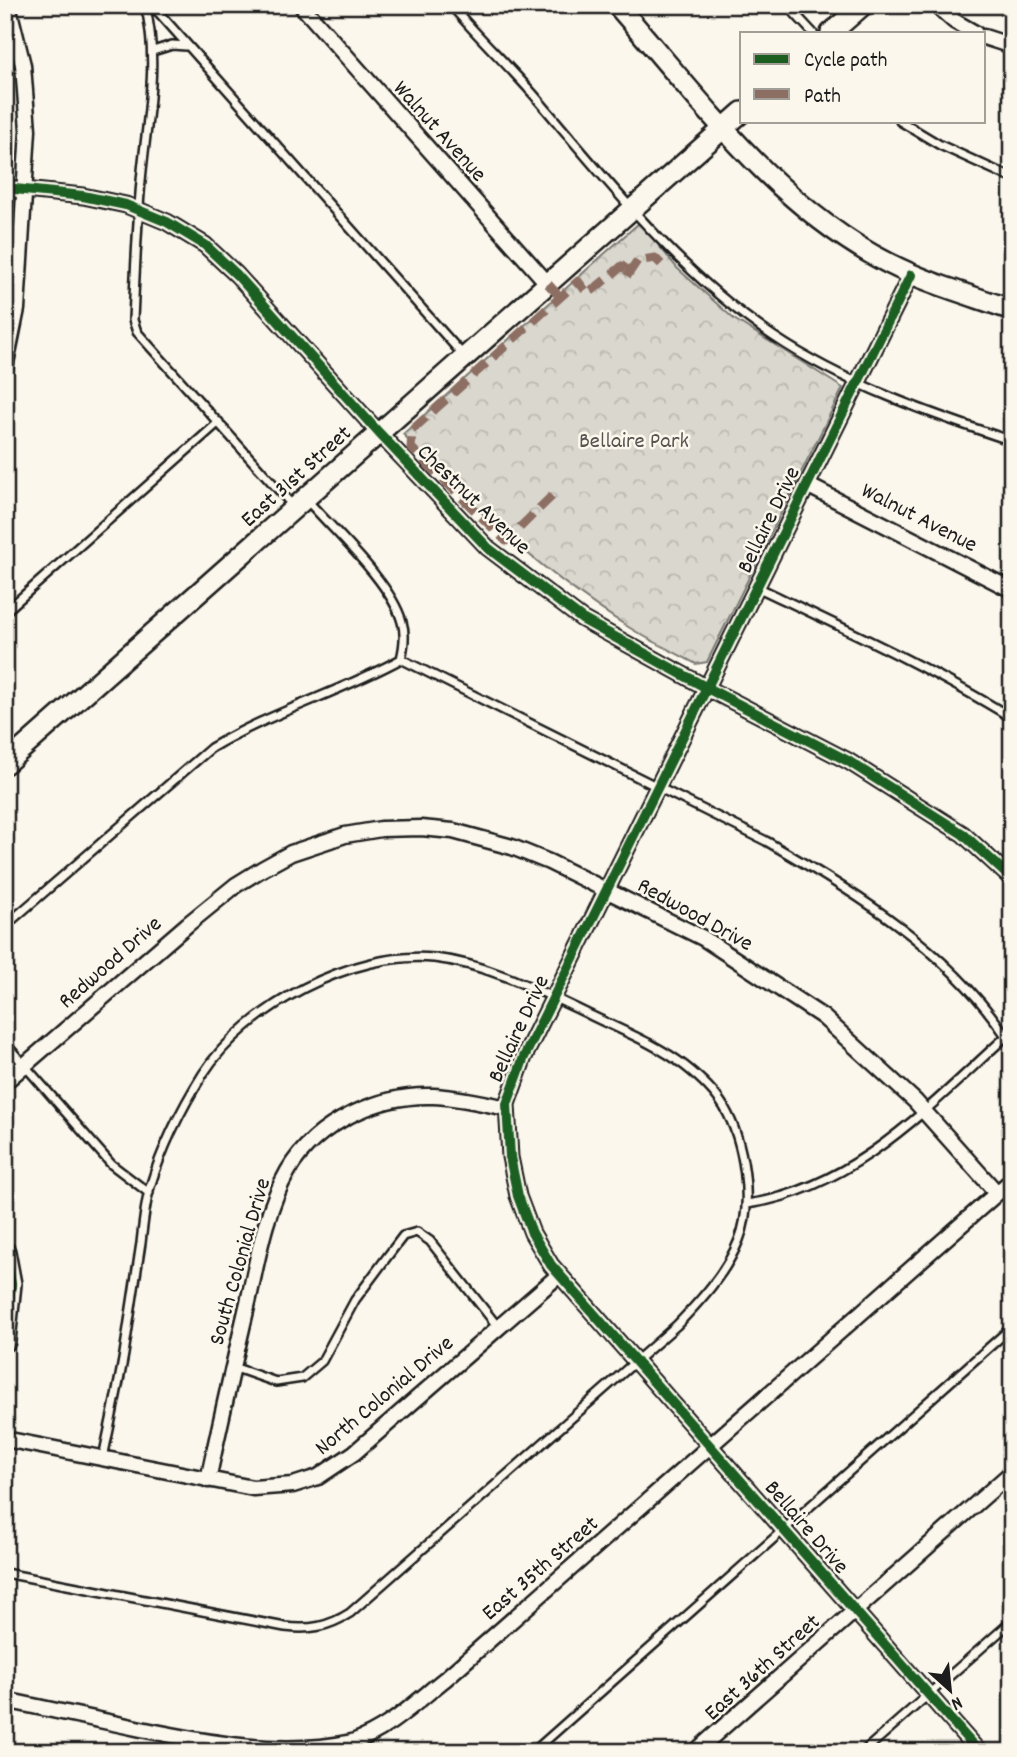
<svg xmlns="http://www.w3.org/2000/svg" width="1017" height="1757" viewBox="0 0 1017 1757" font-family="Dekko,sans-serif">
<defs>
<pattern id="park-crowns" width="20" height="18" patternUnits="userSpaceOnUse" patternTransform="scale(1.75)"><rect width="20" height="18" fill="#dad7ce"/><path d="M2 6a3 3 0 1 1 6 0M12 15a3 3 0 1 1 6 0" fill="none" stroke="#bab8b0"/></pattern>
</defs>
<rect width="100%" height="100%" fill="#fbf7ec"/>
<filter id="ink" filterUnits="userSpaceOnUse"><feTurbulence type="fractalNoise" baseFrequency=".0143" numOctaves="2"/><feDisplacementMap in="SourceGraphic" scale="14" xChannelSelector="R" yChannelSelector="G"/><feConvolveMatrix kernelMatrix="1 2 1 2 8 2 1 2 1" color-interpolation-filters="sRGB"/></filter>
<g filter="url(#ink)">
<!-- park -->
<path fill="url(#park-crowns)" stroke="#7b7a75" stroke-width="2" d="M640 222 677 268 734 319 843 388 707 662 696 664C674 652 651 641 630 628 545 575 471 507 403 434Z"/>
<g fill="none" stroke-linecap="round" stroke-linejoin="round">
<defs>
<path id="lane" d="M145 5C160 61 146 124 141 181 137 227 135 274 133 320L137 332 293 506
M152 5 463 355
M451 5C477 36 507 64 534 95 607 181 679 273 773 336 844 384 931 414 1012 441
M787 5 813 33
M153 51 172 45 186 46
M900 121 940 145 1012 178
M757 587C843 628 931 668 1012 718
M5 612 219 422
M401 659 766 841C855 892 948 949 1006 1036
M5 926 211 748C271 712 339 693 401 659 404 647 406 634 402 622 391 582 334 531 306 499
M5 1043 111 1164 149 1193
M747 1204C856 1189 934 1101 1012 1031
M233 1367 276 1382 302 1378 322 1361 355 1300 387 1257 403 1236 417 1232 430 1241 498 1327
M5 1573 285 1627C310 1630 328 1627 350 1613L677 1325C701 1300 726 1273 739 1240 754 1203 744 1141 724 1107 715 1092 699 1077 685 1066 658 1045 623 1031 592 1016 542 992 489 964 434 958 353 950 246 1007 203 1074 181 1109 162 1148 150 1187 145 1205 143 1225 141 1243 135 1280 130 1317 124 1354 118 1389 110 1424 103 1458
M533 1752 1012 1327
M863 1752 1012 1621"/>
<path id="street" d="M301 5 548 284
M936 5 954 21 975 33
M984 37 1012 46
M5 188 83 196 126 205 167 222 205 245 237 275 379 433 488 548 582 619 707 688 848 761 963 834 1012 879
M911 275 524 1057 507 1104 510 1157 518 1196 532 1233 551 1265 979 1752
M5 368 17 309 28 130 23 65 8 5
M807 485 1012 590
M5 1082 188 924 236 885 262 869 291 853 345 835 381 829 421 828 453 831 512 847 549 862 703 938 823 1017 915 1101 997 1193
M5 1439 253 1488 293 1485 318 1477 354 1453 559 1275
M208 1480C221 1419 235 1358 249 1298 258 1256 266 1209 288 1171 316 1123 379 1094 433 1096 458 1097 482 1103 507 1108
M5 1700C51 1710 96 1719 141 1729 209 1743 283 1757 352 1742 387 1731 417 1701 445 1679L1012 1180
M695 1752 1012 1472"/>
<path id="secondary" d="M617 5C698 97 777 207 888 263 927 283 970 295 1012 310
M831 33 863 5
M5 764 742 112
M5 1252 11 1284 5 1341"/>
</defs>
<!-- lane casing -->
<use href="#lane" stroke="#1c1c1c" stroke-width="12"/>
<!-- street casing -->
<use href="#street" stroke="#1c1c1c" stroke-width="19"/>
<!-- secondary casing -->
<use href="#secondary" stroke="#1c1c1c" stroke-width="24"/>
<!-- lane -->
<use href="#lane" stroke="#fbf7ec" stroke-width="7"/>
<!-- street -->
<use href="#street" stroke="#fbf7ec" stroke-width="14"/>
<!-- secondary -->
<use href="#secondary" stroke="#fbf7ec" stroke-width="19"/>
<!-- quiet -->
<path stroke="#8d6e63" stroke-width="9" stroke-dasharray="18 9" stroke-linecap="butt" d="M627 276 637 261 655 258 667 270
M548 284 560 297
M552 496 506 541 411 448 412 430 578 281 588 294 622 266 630 272"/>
<defs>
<path id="cycleway" d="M5 188 83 196 126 205 167 222 205 245 237 275 379 433 488 548 582 619 707 688 848 761 963 834 1012 879
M911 275 524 1057 507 1104 510 1157 518 1196 532 1233 551 1265 979 1752
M5 1252 11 1284 5 1341"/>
</defs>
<!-- cycleway casing -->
<use href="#cycleway" stroke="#fbf7ec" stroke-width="15"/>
<!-- cycleway -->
<use href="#cycleway" stroke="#1b5e20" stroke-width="10"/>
</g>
</g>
<g text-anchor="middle" stroke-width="5" stroke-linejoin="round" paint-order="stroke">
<!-- street labels -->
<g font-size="23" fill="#1c1c1c" stroke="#fbf7ec">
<text transform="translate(441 130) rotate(48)" y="8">Walnut Avenue</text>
<text transform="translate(295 475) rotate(-42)" y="8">East 31st Street</text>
<text transform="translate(475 498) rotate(44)" y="8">Chestnut Avenue</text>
<text transform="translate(920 516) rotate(27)" y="8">Walnut Avenue</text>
<text transform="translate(767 519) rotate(-64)" y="8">Bellaire Drive</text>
<text transform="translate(696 913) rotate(29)" y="8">Redwood Drive</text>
<text transform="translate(109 961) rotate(-41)" y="8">Redwood Drive</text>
<text transform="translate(517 1028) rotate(-65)" y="8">Bellaire Drive</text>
<text transform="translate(238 1261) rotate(-74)" y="8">South Colonial Drive</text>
<text transform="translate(383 1394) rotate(-40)" y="8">North Colonial Drive</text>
<text transform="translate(808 1526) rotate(49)" y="8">Bellaire Drive</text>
<text transform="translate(539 1567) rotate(-41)" y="8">East 35th Street</text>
<text transform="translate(761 1666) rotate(-42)" y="8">East 36th Street</text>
</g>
<!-- park labels -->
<g font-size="23" fill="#555451" stroke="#fbf7ec">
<text x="634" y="447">Bellaire Park</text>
</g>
</g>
<!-- margin -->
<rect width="1017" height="1757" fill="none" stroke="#fbf7ec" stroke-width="28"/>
<rect x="14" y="14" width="989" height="1729" fill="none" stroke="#1c1c1c" stroke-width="2.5" filter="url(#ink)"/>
<!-- legend -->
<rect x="740" y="32" width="245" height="91" fill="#fbf7ec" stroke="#a29f99" stroke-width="2"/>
<rect x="754" y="54" width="35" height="10" fill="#1b5e20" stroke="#a29f99" stroke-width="2"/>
<text x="804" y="66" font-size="21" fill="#1c1c1c">Cycle path</text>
<rect x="754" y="89" width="35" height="10" fill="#8d6e63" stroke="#a29f99" stroke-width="2"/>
<text x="804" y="102" font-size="21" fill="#1c1c1c">Path</text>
<!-- north arrow -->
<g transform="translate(950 1690) rotate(153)" stroke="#fbf7ec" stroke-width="5" paint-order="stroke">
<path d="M0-5L12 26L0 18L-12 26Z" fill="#1c1c1c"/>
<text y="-10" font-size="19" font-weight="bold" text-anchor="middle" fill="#1c1c1c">N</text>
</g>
</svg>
